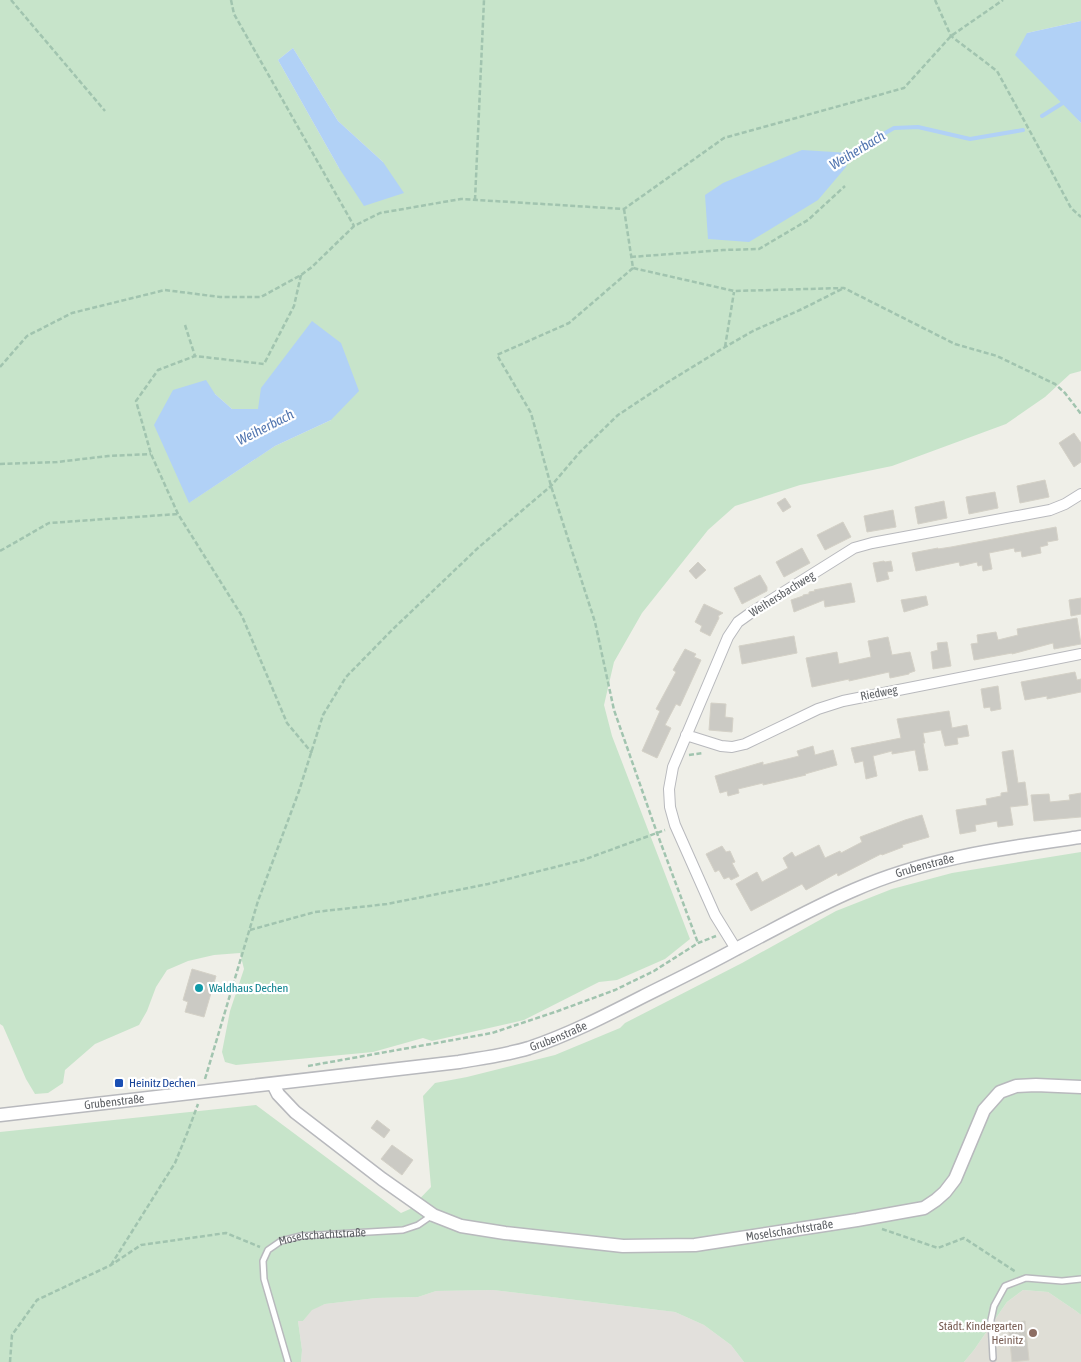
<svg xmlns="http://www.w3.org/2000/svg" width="1081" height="1362" viewBox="0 0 1081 1362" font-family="'Asap Condensed',sans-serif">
<rect width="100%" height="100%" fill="#efefe8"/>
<!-- industrial -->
<path fill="#e2e0dc" d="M493 1290 675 1312 704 1325 731 1345 744 1362H301L302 1350 298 1321H303L312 1309 325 1304 376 1298 418 1297 436 1291Z"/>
<!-- education -->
<path fill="#dfded6" d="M1023 1290 1048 1292 1076 1311 1081 1315V1362H964L974 1350 1007 1302Z"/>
<!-- green -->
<path fill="#c7e4ca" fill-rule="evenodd" d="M0 0H1081V21L1027 33 1063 103 1081 123V371L1070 374 1045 397 1006 424 892 466 800 485 735 506 708 530 642 613 614 662 604 705 612 736 690 939 665 959 617 980 599 982 524 1020 432 1041 423 1038 373 1052 236 1065 225 1062 222 1052 230 1011 244 969 240 953 214 955 188 961 167 970 156 987 147 1011 139 1025 95 1044 65 1070 63 1083 48 1093 35 1094 26 1079 3 1026 0 1024ZM293 48 338 121 383 162 339 168 278 60ZM215 394 232 409H258L331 420 275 446 190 502 176 473Z
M1081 852V1315L1076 1311 1048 1292 1023 1290 1007 1302 974 1350 964 1362H744L731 1345 704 1325 675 1312 493 1290 436 1291 418 1297 376 1298 325 1304 312 1310 303 1321H298L302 1350 301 1362H0V1132L256 1105 401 1213 410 1209 431 1187 423 1096 435 1083 467 1077 555 1055 620 1028 625 1023 742 963 836 911 892 889 952 873Z"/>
<!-- water -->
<path fill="#b1d1f6" d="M1081 21V123L1015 55 1027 33Z
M293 48 338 121 383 162 404 193 364 206 339 168 278 60Z
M802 150 850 153 846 167 818 200 787 219 749 242 708 239 705 195 723 183Z
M312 321 341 343 359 391 331 420 275 446 189 503 154 425 173 390 206 380 215 394 232 409H258L261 388Z"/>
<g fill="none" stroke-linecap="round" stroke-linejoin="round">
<!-- stream -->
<path stroke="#b1d1f6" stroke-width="4" d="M1042 116 1066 101
M847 155 894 128 918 127 970 139 1023 130"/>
</g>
<!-- building -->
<path fill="#cbcac4" stroke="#d4d1c7" d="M1074 433 1081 443V462L1074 467 1059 443Z
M1045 480 1049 497 1020 503 1017 486Z
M995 492 998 508 969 514 966 497Z
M785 498 791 507 783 512 777 503Z
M944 501 947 518 918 524 915 507Z
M893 510 896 527 867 532 864 516Z
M843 522 851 537 825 550 817 535Z
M1056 527 1058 540 1047 542 1048 545 1040 547 1041 553 1022 557 1021 551 1015 552 1014 548 989 553 992 569 983 571 982 565 978 566 977 562 960 566 959 562 916 571 912 553 938 548V549L951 547Z
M802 548 810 563 784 577 776 562Z
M884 561 885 562 891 561 893 571 887 572 889 579 877 582 873 563Z
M698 562 706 570 696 579 689 571Z
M760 575 767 587V591L742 604 734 588Z
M851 583 855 602 825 607 824 600 794 612 791 600 803 596V595L809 594V592L815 591 814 590Z
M926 596 928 605 904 612 901 600Z
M1081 598V614L1071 616 1069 600Z
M704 604 723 613 718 616 719 618 710 636 700 631 702 626 695 622Z
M1077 618 1081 644 1054 649 1053 643 1012 654V653L974 660 971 644 978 643 977 635 996 632 998 640 1018 635 1017 629Z
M794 636 797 653 742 664 739 646Z
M888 637 892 655 910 652 915 671 909 673V674L890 678 889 672 849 681V679L812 687 806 658 837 652 839 664 871 657 868 641Z
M947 642 951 666 933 669 931 652 938 650 937 643Z
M685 649 696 654 694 657 701 660 680 706 676 704 665 725 671 728 657 758 642 751 660 711 656 709 676 672 673 670Z
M1075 672 1077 680 1081 679V692L1047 699V696L1025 700 1021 682Z
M998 686 1001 709 991 711 990 707 984 708 981 689Z
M711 703 726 704 725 717 733 718 732 732 709 730Z
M949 711 952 728 967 725 969 736 957 738 958 744 945 746 941 730 923 733 925 743H923L928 770 919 771 915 750 892 754V751L873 756 877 776 866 779 863 761 855 763 851 748 901 738 897 719Z
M813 746 815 755 833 750 837 765 805 774 806 775 763 785V783L738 789 739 793 728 796 727 791 720 793 715 776 763 762V765L799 756 797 751Z
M1013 750 1018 783 1025 782 1028 805 1010 807 1013 825 998 827 997 821 975 825 976 831 960 834 956 810 987 805 986 799 1001 796V793L1008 792 1002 752Z
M1081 793V817L1034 821 1031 795 1049 794 1050 802 1070 800 1069 795Z
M922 815 929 837 902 845 903 847 882 855 881 854 838 876 837 873 806 890 802 884 751 911 736 884 757 872 762 882 788 868 783 858 792 852 795 857 819 845 825 858 840 851 841 853 862 842 860 837 905 820Z
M722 846 726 852 730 851 735 862 732 863 739 876 731 880 729 877 724 879 719 870 715 872 706 854Z
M192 969 216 976 204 1017 185 1012 188 1002 183 1000Z
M377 1120 390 1130 384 1138 371 1128Z
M392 1145 413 1160 402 1175 381 1159Z
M1025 1321 1029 1360 1012 1362 1008 1323Z"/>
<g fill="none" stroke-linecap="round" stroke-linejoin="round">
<defs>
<g id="service">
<path d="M993 1358 991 1320 994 1306 1005 1286 1026 1278 1062 1281 1081 1279"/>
<path id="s1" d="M288 1362 264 1279 263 1261 268 1250 281 1241 301 1236 403 1230 418 1225 431 1216"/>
</g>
<path id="minor" d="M686 735 721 746 732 747 745 744 818 709 843 701 1081 654
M736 949 715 915 675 825 670 807 669 789 673 767 728 637 738 622 752 612 854 548 872 543 1050 510 1065 504 1081 494"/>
<g id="tertiary">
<path id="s2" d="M273 1084 278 1094 295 1112 382 1179 433 1215 461 1226 505 1233 623 1246 695 1245 857 1220 924 1208 936 1200 945 1192 955 1179 984 1110 1000 1092 1016 1086 1036 1085 1081 1087"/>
<path id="s3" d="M0 1115 459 1062C482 1058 506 1055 529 1048 568 1035 605 1016 642 997 674 981 705 966 736 949 775 929 814 907 854 890 926 858 1004 848 1081 837"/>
</g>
</defs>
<!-- service casing -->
<use href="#service" stroke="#b8b9bd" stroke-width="8"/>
<!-- minor casing -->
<use href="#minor" stroke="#b8b9bd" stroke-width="12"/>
<!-- tertiary casing -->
<use href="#tertiary" stroke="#b8b9bd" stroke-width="15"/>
<!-- path -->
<path stroke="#a1c4af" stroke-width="2.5" stroke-dasharray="5 2.5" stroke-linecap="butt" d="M11 0 105 111
M231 0 234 14 354 226
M935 0 951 36 997 71 1032 135 1071 208 1081 217
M475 200 484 0
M624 209 633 268 734 291 844 288 955 344 997 356 1055 384 1065 393 1081 414
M631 257 723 250 759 249 808 220 845 186
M633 268 569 323 497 355 531 413 551 486 595 622 614 710 657 833 698 943
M301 275 294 306 264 364 195 356 158 370 136 401 151 454 178 514 242 616 287 723 312 753
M185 325 195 356
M725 347 734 292
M0 367 27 336 72 313 165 290 220 297H261L301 275 312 267 354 226 380 213 461 199 624 209 724 138 904 88 951 36 1003 0
M0 464 57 462 108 456 151 454
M0 551 49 523 178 514
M689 755 703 753
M250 930 315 912 387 904 488 884 583 860 665 830
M308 1066 492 1033 558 1011 615 990 654 971 698 943 716 936
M205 1079 258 901 299 791 323 715 346 677 392 630 479 547 551 486 580 452 618 415 668 382 725 347 753 331 802 309 844 288
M882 1229 938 1248 964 1238 1016 1272
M111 1265 175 1163 188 1131 198 1104
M10 1362 12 1335 37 1300 111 1265 141 1245 226 1233 260 1247"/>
<!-- service -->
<use href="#service" stroke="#fff" stroke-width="5"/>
<!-- minor -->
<use href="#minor" stroke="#fff" stroke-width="10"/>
<!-- tertiary -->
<use href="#tertiary" stroke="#fff" stroke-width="12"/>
</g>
<!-- markers -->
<circle fill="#0f9aa8" stroke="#fff" stroke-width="2" cx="199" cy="988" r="5"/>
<rect fill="#1a4fb4" stroke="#fff" stroke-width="2" x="114" y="1078" width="10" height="10" rx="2.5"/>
<circle fill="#8d6e63" stroke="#fff" stroke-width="2" cx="1033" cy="1333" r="5"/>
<g text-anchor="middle" stroke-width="4.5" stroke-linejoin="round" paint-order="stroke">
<!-- street labels -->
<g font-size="12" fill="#5f6266" stroke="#fff">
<text transform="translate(782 594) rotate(-32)" y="4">Weihersbachweg</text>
<text transform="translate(879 693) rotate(-11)" y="4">Riedweg</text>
<text dy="4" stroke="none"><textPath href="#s3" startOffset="970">Grubenstraße</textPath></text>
<text dy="4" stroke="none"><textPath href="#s3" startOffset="565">Grubenstraße</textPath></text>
<text dy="4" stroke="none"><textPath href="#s3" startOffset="115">Grubenstraße</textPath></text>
<text dy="4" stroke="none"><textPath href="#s2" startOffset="569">Moselschachtstraße</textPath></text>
<text dy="4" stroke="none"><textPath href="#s1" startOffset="174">Moselschachtstraße</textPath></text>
</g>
<!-- culture labels -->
<g font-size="12" fill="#0d838f" stroke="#fff" text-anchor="start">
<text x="209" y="992">Waldhaus Dechen</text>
</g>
<!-- transit labels -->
<g font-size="12" fill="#164399" stroke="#fff" text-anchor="start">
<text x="129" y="1087">Heinitz Dechen</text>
</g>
<!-- education labels -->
<g font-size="12" fill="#785e54" stroke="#fff" text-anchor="end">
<text x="1023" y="1330">Städt. Kindergarten<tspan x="1023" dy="14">Heinitz</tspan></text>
</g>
<!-- water labels -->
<g font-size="14" font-style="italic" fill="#5276b0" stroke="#fff">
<text transform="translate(857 150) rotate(-31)" y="5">Weiherbach</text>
<text transform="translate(265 427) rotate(-27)" y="5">Weiherbach</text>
</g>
</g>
</svg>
